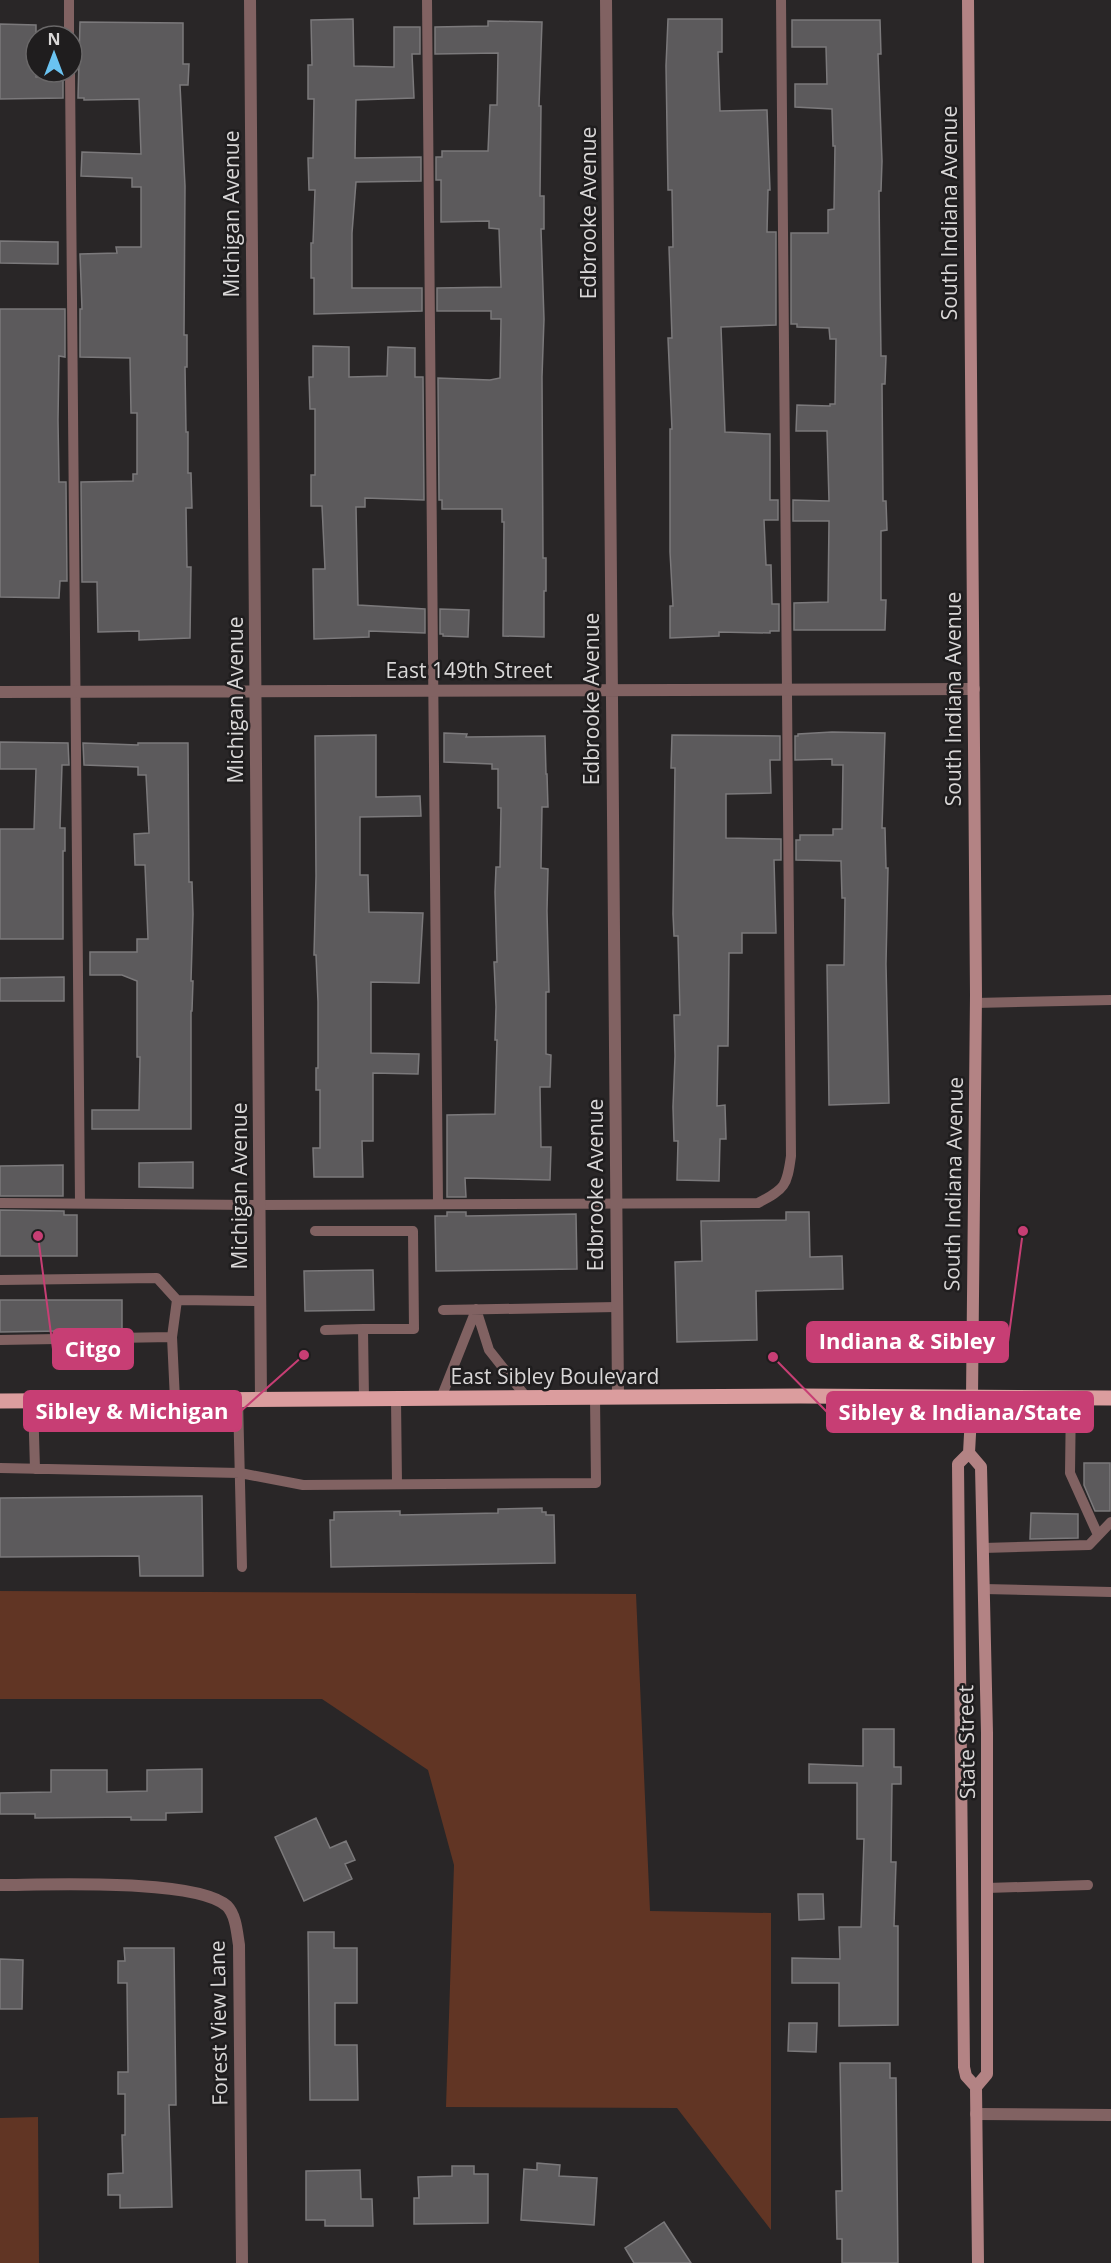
<svg xmlns="http://www.w3.org/2000/svg" width="1111" height="2263" viewBox="0 0 1111 2263" font-family="'Open Sans',sans-serif">
<rect width="100%" height="100%" fill="#292627"/>
<!-- green -->
<path fill="#613524" d="M0 1591 636 1594 650 1911 771 1913V2230L677 2108 446 2107 454 1865 428 1770 322 1699H0Z
M38 2117 39 2263H0V2118Z"/>
<!-- building -->
<path fill="#5c5a5c" stroke="#7b797b" stroke-width="1.5" d="M353 19 354 66 394 67V27H420V54H412L414 98 356 100 355 158 421 157V181L356 182 352 233V288H422V311L314 314V278H311V243H313L315 190H309L308 158H313L314 99H308V65H312L311 20Z
M668 19H722V52H718L720 111 767 110 770 190H768L767 232H776V325L721 327 725 432 770 434V500H778V520H764L766 565H771L772 604H779V631H770V633L719 632V636L670 638V606H673L670 552V429H672L668 338H672L669 247H673L672 190H668L666 66Z
M792 20H880L881 54H878L882 161 881 191H879L880 287 881 356H886L885 384H882L883 501H886L887 530 881 531V600H886L885 630H794V603L828 602 829 521H793V500L829 501 827 431H796L797 405 830 406V404H835L836 339H830L829 328 797 327V324H791V233H828V210L834 209 835 146H833L832 109 795 107V84H827L826 47H792Z
M488 21 542 22 539 106H541L540 196H544V229H541L544 319 542 377 543 558H546V591H544V637L503 636 504 522H502V509H442V500H439L438 378 490 380 500 378 501 319H491V311H437V288L501 287 499 229 489 228V221L441 222V180H436V157H442V151H488L490 105H497L498 53 435 54V27L488 26Z
M80 22 183 23V64H189L188 85H180L185 186 184 335H187V367H185L186 432H188V473H191L192 508H186L187 567H191L190 638 139 640V631L98 632 97 582H82L81 482 133 481V474H137V413H131L130 358 80 357V309H82L80 254 117 253 116 247H141V187H132V178L81 176 82 152 141 154 139 99 84 100V98H78Z
M0 24 36 25V77L63 76V98L0 99Z
M0 241 58 242V264L0 263Z
M0 309H65V357L59 356 58 420 59 482H66L67 581H60L59 598 0 597Z
M313 346 349 347V377L387 376 388 347 415 348V377H423L424 500 365 498V507H356L358 605 425 609V633L369 631V637L314 639 313 569H325L322 506H311V475H315V409H310L309 377H313Z
M440 609 469 610 468 637 443 636V634H440Z
M832 732 885 733 882 828H885L886 868H888L886 964 889 1103 829 1105 827 965H844L845 898H842L841 861 796 860V840H800V835H833V829H842L843 765H832V759L795 760V736H798V734Z
M444 733 467 734 466 737 545 736 546 774H547L548 807H542L541 868 548 869 547 911 549 992H546V1054L551 1055 550 1087H540L541 1147H551L550 1180 465 1178 466 1197H447V1115L495 1114 497 1040H495L496 1007 494 962H497L495 892 496 867H500L501 808H498V769H492V764L444 762Z
M376 735V797L420 796 421 816 360 817V875H368L369 912 423 913 419 983 371 982V1053L419 1054 418 1074 373 1073V1141H362L363 1177H314L313 1148H320V1090H316V1068H318V1002L316 955H314L316 876 315 736Z
M672 735 780 736V760H770L771 793 726 794V838L781 839V860H774L776 933H742V953H729L728 1046H718L717 1106 725 1105 726 1139H720L719 1181 677 1180 678 1141H674L673 1107 675 1056 674 1015H680L678 936H674L673 914 675 768H671Z
M0 742 68 743 69 765H62L60 828H65V851H63V939H0V829H34L36 769H0Z
M83 743 138 745V743H188L189 882H192L193 914 191 981H193L192 1011H191V1129H92V1110H139L140 1057H137V981L122 975H90V952H137V939H148L145 865H135L134 834 149 833 146 775H138V767L84 765Z
M64 977V1001H0V978Z
M193 1162V1188L139 1187V1163Z
M63 1165V1196H0V1166Z
M0 1210 64 1211V1215H77V1256H0Z
M447 1212H466V1216L576 1214 577 1269 436 1271 435 1216H447Z
M786 1212H809L810 1257 842 1256 843 1289 756 1291 757 1340 677 1342 675 1262 702 1261 701 1221 786 1220Z
M373 1270 374 1310 305 1311 304 1271Z
M0 1300H122V1330L0 1332Z
M1084 1463H1110V1511H1095L1084 1485Z
M202 1496 203 1576H140L139 1556 0 1557V1498Z
M542 1508V1512H546V1515H554L555 1563 331 1567 330 1520H334V1512L400 1511V1515L498 1513V1509Z
M1031 1513 1078 1514V1538L1030 1539Z
M863 1729H894V1767H901V1784H892L891 1862H896L894 1926H898V2025L839 2026V1983H792V1958L840 1959 839 1927H861L864 1839H857V1783H809V1764L863 1766Z
M202 1769V1812L166 1813V1820H131V1817L35 1818V1814H0V1793L51 1792V1770H107V1792L147 1791V1770Z
M316 1818 330 1848 346 1841 355 1860 345 1864 352 1879 304 1901 275 1837Z
M798 1894H823L824 1919 799 1920Z
M308 1932H334V1948H357V2003H335V2045H357L358 2100H310Z
M124 1948H174L176 2105H169L172 2207 120 2208V2195H108V2174L123 2173 122 2135H125V2094H118V2072H128L127 1983H118V1961H125Z
M0 1959 23 1960 22 2009H0Z
M789 2023H817L816 2052 788 2051Z
M840 2063H890V2078H896L898 2263H842V2239H837L836 2191H842Z
M537 2163 560 2165 559 2176 597 2178 594 2225 521 2220 524 2169 537 2170Z
M452 2166H474V2174H488V2223L414 2224V2198H419L418 2177 452 2176Z
M360 2170 361 2199H372L373 2226H325V2220H306V2171Z
M664 2222 691 2263H634L625 2248Z"/>
<g fill="none" stroke-linecap="round" stroke-linejoin="round">
<!-- lane -->
<path stroke="#816262" stroke-width="10" d="M69 0V36
M427 0 438 1204
M70 72 80 1203
M975 1003 1111 1000
M0 1203 259 1205 758 1203C785 1189 787 1186 791 1156L781 0
M315 1231H413L414 1329H363L364 1399
M0 1280 157 1278 177 1300 260 1301
M476 1309 489 1350 527 1398
M443 1310 617 1307
M325 1330 363 1329
M0 1340 172 1337
M1071 1397 1070 1473 1098 1535
M441 1398 476 1310
M238 1399 242 1567
M396 1399 397 1484
M175 1400 172 1337 177 1300
M33 1401 35 1469
M0 1468 240 1473 303 1485 596 1483 595 1397
M983 1548 1089 1545 1111 1522
M984 1589 1111 1592
M987 1888 1088 1885"/>
<!-- street -->
<path stroke="#816262" stroke-width="12" d="M250 0 261 1400
M606 0 618 1397
M0 692 974 689
M0 1885C46 1885 196 1878 227 1906 236 1915 237 1933 239 1945L242 2263
M976 2114 1111 2115"/>
<!-- secondary -->
<path stroke="#b38384" stroke-width="12" d="M968 0 976 995 972 1397 969 1453 981 1467 987 1733V2074L976 2087 978 2263
M969 1453 958 1464 964 2067 966 2076 976 2087"/>
<!-- primary -->
<path stroke="#db9d9e" stroke-width="15" d="M0 1401 800 1396 1111 1398"/>
</g>
<g text-anchor="middle" stroke-width="5" stroke-linejoin="round" paint-order="stroke">
<!-- street labels -->
<g font-size="21" fill="#d9d7d7" stroke="#1f1d1e">
<text transform="translate(589 213) rotate(-90)" y="7">Edbrooke Avenue</text>
<text transform="translate(950 213) rotate(-90)" y="7">South Indiana Avenue</text>
<text transform="translate(232 214) rotate(-90)" y="7">Michigan Avenue</text>
<text x="469" y="678">East 149th Street</text>
<text transform="translate(592 699) rotate(-90)" y="7">Edbrooke Avenue</text>
<text transform="translate(954 699) rotate(-90)" y="7">South Indiana Avenue</text>
<text transform="translate(236 700) rotate(-90)" y="7">Michigan Avenue</text>
<text transform="translate(954 1184) rotate(-89)" y="7">South Indiana Avenue</text>
<text transform="translate(596 1185) rotate(-90)" y="7">Edbrooke Avenue</text>
<text transform="translate(240 1186) rotate(-90)" y="7">Michigan Avenue</text>
<text x="555" y="1384">East Sibley Boulevard</text>
<text transform="translate(967 1742) rotate(-91)" y="7">State Street</text>
<text transform="translate(219 2023) rotate(-91)" y="7">Forest View Lane</text>
</g>
</g>
<!-- callouts -->
<path fill="none" stroke="#c73e74" stroke-width="2" d="M1023 1231L1008 1342M38 1236L53 1349M304 1355L241 1411M773 1357L827 1412"/>
<g fill="#c73e74" stroke="#1f1d1e" stroke-width="2">
<circle cx="1023" cy="1231" r="6"/>
<circle cx="38" cy="1236" r="6"/>
<circle cx="304" cy="1355" r="6"/>
<circle cx="773" cy="1357" r="6"/>
</g>
<g fill="#c73e74" stroke="#c73e74" stroke-width="2">
<rect x="807" y="1322" width="201" height="40" rx="6"/>
<rect x="53" y="1329" width="80" height="40" rx="6"/>
<rect x="24" y="1391" width="217" height="40" rx="6"/>
<rect x="827" y="1392" width="266" height="40" rx="6"/>
</g>
<g font-size="22" text-anchor="middle" font-weight="bold" fill="#fff">
<text x="907" y="1349">Indiana &amp; Sibley</text>
<text x="93" y="1357">Citgo</text>
<text x="132" y="1419">Sibley &amp; Michigan</text>
<text x="960" y="1420">Sibley &amp; Indiana/State</text>
</g>
<!-- north arrow -->
<g transform="translate(54 54)"><circle r="28" fill="#1f1d1e" stroke="#696768" stroke-width="1.5"/>
<path d="M0-4.5L10 22L0 15L-10 22Z" fill="#6ac3f1"/>
<text y="-9" font-size="16" font-weight="bold" text-anchor="middle" fill="#d9d7d7">N</text>
</g>
</svg>
